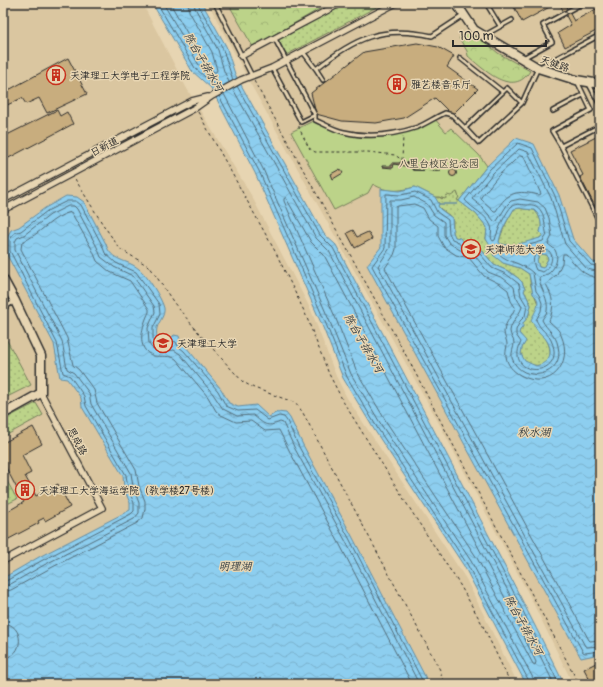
<svg xmlns="http://www.w3.org/2000/svg" width="603" height="687" viewBox="0 0 603 687" font-family="Pangolin,'LXGW WenKai TC',sans-serif">
<defs>
<pattern id="grass-dots" width="8" height="8" patternUnits="userSpaceOnUse"><rect width="8" height="8" fill="#bcd389"/><path d="M2 2h.1M6 6h.1" fill="none" stroke="#a2b576" stroke-width="1.8" stroke-linecap="round"/></pattern>
<pattern id="forest-crowns" width="20" height="18" patternUnits="userSpaceOnUse"><rect width="20" height="18" fill="#bcd389"/><path d="M2 6a3 3 0 1 1 6 0M12 15a3 3 0 1 1 6 0" fill="none" stroke="#a2b576"/></pattern>
<pattern id="water-waves" width="16" height="10" patternUnits="userSpaceOnUse"><rect width="16" height="10" fill="#8dceef"/><path d="M0 5q4-4 8 0t8 0" fill="none" stroke="#7ab1cd"/></pattern>
</defs>
<rect width="100%" height="100%" fill="#e7d5b2"/>
<filter id="ink" filterUnits="userSpaceOnUse"><feTurbulence type="fractalNoise" baseFrequency=".025" numOctaves="2"/><feDisplacementMap in="SourceGraphic" scale="8" xChannelSelector="R" yChannelSelector="G"/><feConvolveMatrix kernelMatrix="1 2 1 2 8 2 1 2 1" color-interpolation-filters="sRGB"/></filter>
<g filter="url(#ink)">
<!-- built -->
<path fill="#dac6a0" d="M3 3H142L186 87 251 195 311 310 336 376 347 398 466 579 518 684H3Z
M208 3H600V684H573L529 595 434 414 250 83Z"/>
<!-- grass -->
<path fill="url(#grass-dots)" stroke="#747f5a" d="M346 3H384L286 55 278 39Z
M457 192 459 197 458 200 476 214 487 227 486 239 503 263 520 268 529 274 531 286 538 304V310L531 320C536 327 545 335 548 343 561 377 508 368 524 344L519 333 520 330 523 323 528 317 531 305 524 291 525 289 522 282 518 278 508 271 494 265 477 244C469 243 454 242 453 232 452 228 454 223 452 219 449 213 442 212 438 206L439 203 436 201 435 197H439L442 199 447 195Z
M520 208 524 209 534 210C540 215 543 224 540 232L543 235C535 244 512 246 501 244L499 242C502 230 508 219 514 209Z
M541 254 547 255 548 259 543 268 539 267C537 261 536 258 541 254Z
M3 333 31 385 3 399Z
M36 403 43 415 3 437V420Z
M3 474 17 499 3 506Z"/>
<!-- forest -->
<path fill="url(#forest-crowns)" stroke="#747f5a" d="M228 3H330L253 47Z
M467 33H474L498 53 530 71C513 98 484 70 468 56L467 51 459 38Z"/>
<!-- park -->
<path fill="#bcd389" stroke="#747f5a" d="M434 118 446 132 451 128 479 155 487 166 459 201 457 200 459 197 457 192 451 196 447 195 445 199 439 197H435L415 187C400 191 387 193 373 184L368 193 334 210 291 132 315 120C324 124 334 130 344 132 375 140 407 132 434 118Z"/>
<!-- water -->
<path fill="url(#water-waves)" stroke="#668da1" fill-rule="evenodd" d="M152 3H202L226 46 235 74 324 234 336 245C413 391 491 536 564 684H526L464 566 375 431 343 378 322 325 255 173 211 88 192 71Z
M516 138 534 144 559 195 573 239 593 262 600 263V654L581 658 367 265 381 247V189L400 191 415 187 435 197 439 204H457H439L438 206 440 209 452 218 453 232 455 237 460 238 463 242 477 244 494 265 508 271 518 278 522 282 525 289 524 291 531 305 528 317 523 323V327L520 330 519 333 526 341 522 348 521 354 525 361 536 366C549 363 554 353 547 341 545 337 541 335 538 331 535 328 534 324 531 320 535 311 543 302 533 294L529 274 520 268 503 263 493 255 494 252 486 239 487 227 476 214 459 201 487 166ZM520 208 524 209 534 210C540 215 543 224 540 232L543 235 540 238 512 246 501 244 499 242C501 230 508 219 514 209ZM541 254 547 255 548 259 543 268 539 267C537 261 536 258 541 254Z
M66 196 77 197 84 202 106 244C111 262 127 259 139 269 147 275 162 299 164 308 165 316 159 321 157 328 156 332 157 337 157 341L167 342 174 335 179 336 181 344 186 347 221 389 229 403 238 407 256 405 269 417 277 412 286 413 290 418 303 445 352 536 429 684H3V647L5 641 3 623V578L39 557 130 510V503L124 489 123 476 82 407 81 398 67 379 60 378 54 344 6 253V239L11 230 19 227 45 208Z"/>
<g fill="none" stroke-linecap="round" stroke-linejoin="round">
<!-- shore -->
<path stroke="#526c79" stroke-width="1" d="M157 3 195 68 214 85 216 89
M163 3 199 65 217 82 220 87
M170 3 203 61 214 72H216L217 70 212 52 189 11 188 3
M194 3 195 8 218 50 224 71 229 82
M199 3V6L222 47 233 80
M237 86 320 235 333 248 511 587 559 684
M233 89 316 238 329 251 507 589 554 684
M224 94 263 169 330 322 351 374 382 426 471 561 533 678 535 684
M219 96 259 171 326 324 347 377 378 429 467 564 529 681V684
M520 156 524 157 541 194 539 195C517 190 508 191 496 211H494L481 199V197L498 176Z
M286 198 311 242 324 255 502 592 536 662 535 665 533 664 477 558 387 423 357 372 336 319 284 201V199Z
M541 250 549 251C555 257 550 268 543 272L536 270C532 262 532 254 541 250Z
M600 267 591 265 569 241 555 196 532 148 518 143 490 169 465 200C472 209 486 214 491 226 493 231 489 237 493 241L495 240C497 232 506 211 512 206 517 203 522 205 527 205 533 204 538 206 541 211 546 218 544 228 547 235L543 241 513 250 500 248 498 251 499 254C509 263 523 263 533 273L536 291 539 295 542 303 541 311 536 320C538 323 539 326 541 328 544 332 549 335 551 340 569 379 503 379 521 342L516 335V330L520 321 525 316 527 306 521 296 519 284 506 274 492 268 475 248 461 246 457 241 452 239 449 233 448 220 437 212 431 200 415 192 401 195 386 194 385 248 372 266 583 652 585 653 600 651
M600 272 587 269 565 244 551 198 528 152 519 149 493 173 472 199 482 207 495 222 497 221 507 205 511 201 520 199 538 202 545 208 549 218 552 236 548 244C550 246 554 248 555 250 561 261 551 276 540 277L539 279C541 290 549 299 547 311 546 315 543 317 542 320 547 330 556 334 558 346 566 377 521 385 512 358 511 352 514 348 514 343 514 339 510 336 510 331 511 322 519 316 522 307L516 297 514 287 503 278 488 272 472 252 460 250 449 243 444 235V222L434 215 427 204 414 197 401 200H390V248L378 266 585 646 587 647 600 646
M600 278C583 277 577 266 566 254H563L562 263 557 274 546 284C553 297 555 307 549 321 553 325 559 329 561 335 574 364 550 392 520 375 513 371 507 365 506 356 505 352 507 348 507 344 507 340 504 337 504 332 505 321 513 316 515 307L511 301 508 290 500 284 484 276 469 258 456 255 444 247 438 236V226L429 219 423 208 414 204 398 206 396 207V249L394 255 385 268 589 640 590 641 600 640
M3 581H6L41 561 131 514 134 511V503L128 489 126 475 86 406 84 396 70 376 63 373 57 343 10 251V240L14 233 21 231 47 211 67 201H76L81 205 102 245 105 253 116 263 136 272 159 304 160 314 153 328V340L154 343 167 346 173 341 176 342 178 346 184 351 218 391 226 406 238 411 255 410 268 420 279 416 284 417 287 421 299 447 349 538 424 684
M3 586 9 585 44 565 134 519 139 513V503L133 487 131 473 91 404 89 393 74 373 67 369 62 341 15 250V242L17 238 24 235 50 215 68 206H74L77 209 97 247 101 257 114 267 133 276 154 306 155 312 148 328 149 344 152 348 156 350 167 351 174 350 180 354 213 394 223 409 237 416 253 415C264 424 266 428 280 422L283 423 295 449 345 540 419 684
M3 592 11 590 47 570 137 523 143 518 145 509V501L139 486 136 470 97 403 94 390 79 370 73 365 67 338 21 249 22 242C40 235 52 216 71 212L92 249 97 261 110 272 130 281 149 309V312C143 324 134 350 154 356 161 357 171 355 176 359L208 397 216 411 221 415 236 422 251 421 265 431 279 430 290 452 339 543 412 684
M3 623C25 624 25 657 3 658"/>
</g>
<!-- building -->
<path fill="#c8ad7e" stroke="#2b2b2b" d="M522 3H557L522 22 514 7Z
M559 3H564L574 21 600 7V29L565 47 558 33 571 25Z
M417 43 438 47 454 56 447 67 478 89 452 115 435 98 404 118 376 123 342 121 316 114 311 93 364 52Z
M68 58 87 94 47 113 39 98 26 104 22 98 3 107V93Z
M57 110 60 116 67 112 73 124 3 161V137Z
M600 135V216L580 177 583 175 570 150Z
M400 162 413 163V170L441 171 412 170 413 164H405V166L394 164 393 168 382 167V166H392V163H400Z
M340 169 343 173 333 179 331 174Z
M449.5 173a3.5 3.5 0 1 1 7 0a3.5 3.5 0 1 1-7 0Z
M353 230 357 237 368 232 372 239 355 248 347 233Z
M33 427 42 444 22 455 31 473 25 476 36 496 58 484 70 507 45 521 44 518 38 521 39 523 5 541 3 538V514L24 502 3 462V443Z
M596 663 600 670V684H592L584 669Z"/>
<g fill="none" stroke-linecap="round" stroke-linejoin="round">
<defs>
<path id="lane" d="M215 3 252 76
M486 3 500 26
M568 11 583 3
M485 35 512 20
M303 52 316 69C355 38 382 25 432 36L464 15
M460 58 503 92
M523 58 552 42 543 25 565 13
M272 68 301 122 315 115 275 39
M316 69 323 80
M589 84 600 105
M522 103 507 88 465 128 479 143 522 103 538 68 600 35
M553 111 583 95
M315 115V120C324 124 334 130 344 132 368 138 394 135 418 127 427 123 436 117 445 113L452 115 465 128
M600 126 561 146 600 223
M561 146 552 131 591 110 577 81
M3 308 14 302"/>
<path id="street" d="M241 56 341 3
M3 200 192 101 208 97
M3 210 195 108 212 96 241 80 272 68 396 3
M3 561 102 508 41 393"/>
<path id="secondary" d="M456 3 474 30 538 68 576 80 600 84
M3 279 15 301 41 356V393L3 414"/>
</defs>
<!-- lane casing -->
<use href="#lane" stroke="#2b2b2b" stroke-width="6"/>
<!-- street casing -->
<use href="#street" stroke="#2b2b2b" stroke-width="8"/>
<!-- secondary casing -->
<use href="#secondary" stroke="#2b2b2b" stroke-width="11"/>
<!-- path -->
<path stroke="#2b2b2b" stroke-width="1" stroke-dasharray="3 3" stroke-linecap="butt" d="M254 81 408 359 579 684
M198 112 276 253 305 313 329 374 344 403 417 520 460 585 481 622 511 684
M299 126V128L309 148 315 152H368L395 155 402 160 403 136
M75 179 102 223 120 249 150 267 174 303 203 338 243 382 254 388 296 403 303 413 440 670 444 684"/>
<!-- lane -->
<use href="#lane" stroke="#e7d5b2" stroke-width="3"/>
<!-- street -->
<use href="#street" stroke="#e7d5b2" stroke-width="5.5"/>
<!-- secondary -->
<use href="#secondary" stroke="#e7d5b2" stroke-width="8"/>
</g>
</g>
<!-- icons -->
<defs>
<symbol id="building-ring" viewBox="-11 -11 22 22"><circle r="9.5" fill="#e7d5b2" stroke="#c8321e" stroke-width="1.5"/><path d="M-4-6H4V6H1V3H-1V6H-4ZM-2.5-4.3h1.7v1.8h-1.7ZM.8-4.3h1.7v1.8H.8ZM-2.5-1h1.7V.8h-1.7ZM.8-1h1.7V.8H.8Z" fill="#c8321e"/></symbol>
<symbol id="university-ring" viewBox="-11 -11 22 22"><circle r="9.5" fill="#e7d5b2" stroke="#c8321e" stroke-width="1.5"/><path d="M0-5L7-2L0 1L-7-2ZM-4 1L0 2.5L4 1V4Q0 6-4 4Z" fill="#c8321e"/></symbol>
</defs>
<g fill-rule="evenodd">
<use href="#building-ring" x="45" y="64" width="22" height="22"/>
<use href="#building-ring" x="386" y="73" width="22" height="22"/>
<use href="#university-ring" x="460" y="238" width="22" height="22"/>
<use href="#university-ring" x="152" y="332" width="22" height="22"/>
<use href="#building-ring" x="14" y="479" width="22" height="22"/>
</g>
<g text-anchor="middle" stroke-width="3" stroke-linejoin="round" paint-order="stroke">
<!-- street labels -->
<g font-size="10" fill="#2b2b2b" stroke="#e7d5b2">
<text transform="translate(555 63) rotate(19)" y="4">天健路</text>
<text transform="translate(104 146) rotate(-28)" y="4">日新道</text>
<text transform="translate(78 441) rotate(62)" y="4">思成路</text>
</g>
<!-- poi labels -->
<g font-size="10" fill="#2b2b2b" stroke="#e7d5b2" text-anchor="start">
<text x="70" y="79">天津理工大学电子工程学院</text>
<text x="411" y="88">雅艺楼音乐厅</text>
<text x="485" y="253">天津师范大学</text>
<text x="177" y="347">天津理工大学</text>
<text x="39" y="494">天津理工大学海运学院（教学楼27号楼）</text>
</g>
<!-- park labels -->
<g font-size="10" fill="#414439" stroke="#e7d5b2">
<text x="439" y="167">八里台校区纪念园</text>
</g>
<!-- water labels -->
<g font-size="11" font-style="italic" fill="#3a4348" stroke="#e7d5b2">
<text transform="translate(204 62) rotate(60)" y="4">陈台子排水河</text>
<text transform="translate(364 343) rotate(60)" y="4">陈台子排水河</text>
<text x="534" y="436">秋水湖</text>
<text x="235" y="570">明理湖</text>
<text transform="translate(524 625) rotate(61)" y="4">陈台子排水河</text>
</g>
</g>
<!-- margin -->
<rect width="603" height="687" fill="none" stroke="#e7d5b2" stroke-width="16"/>
<rect x="8" y="8" width="587" height="671" fill="none" stroke="#2b2b2b" stroke-width="1.5" filter="url(#ink)"/>
<!-- scale -->
<path d="M453 40v6h93v-6" fill="none" stroke="#2b2b2b" stroke-width="2"/>
<text x="459" y="40" font-size="12" fill="#2b2b2b" stroke="#e7d5b2" stroke-width="3" paint-order="stroke">100 m</text>
</svg>
